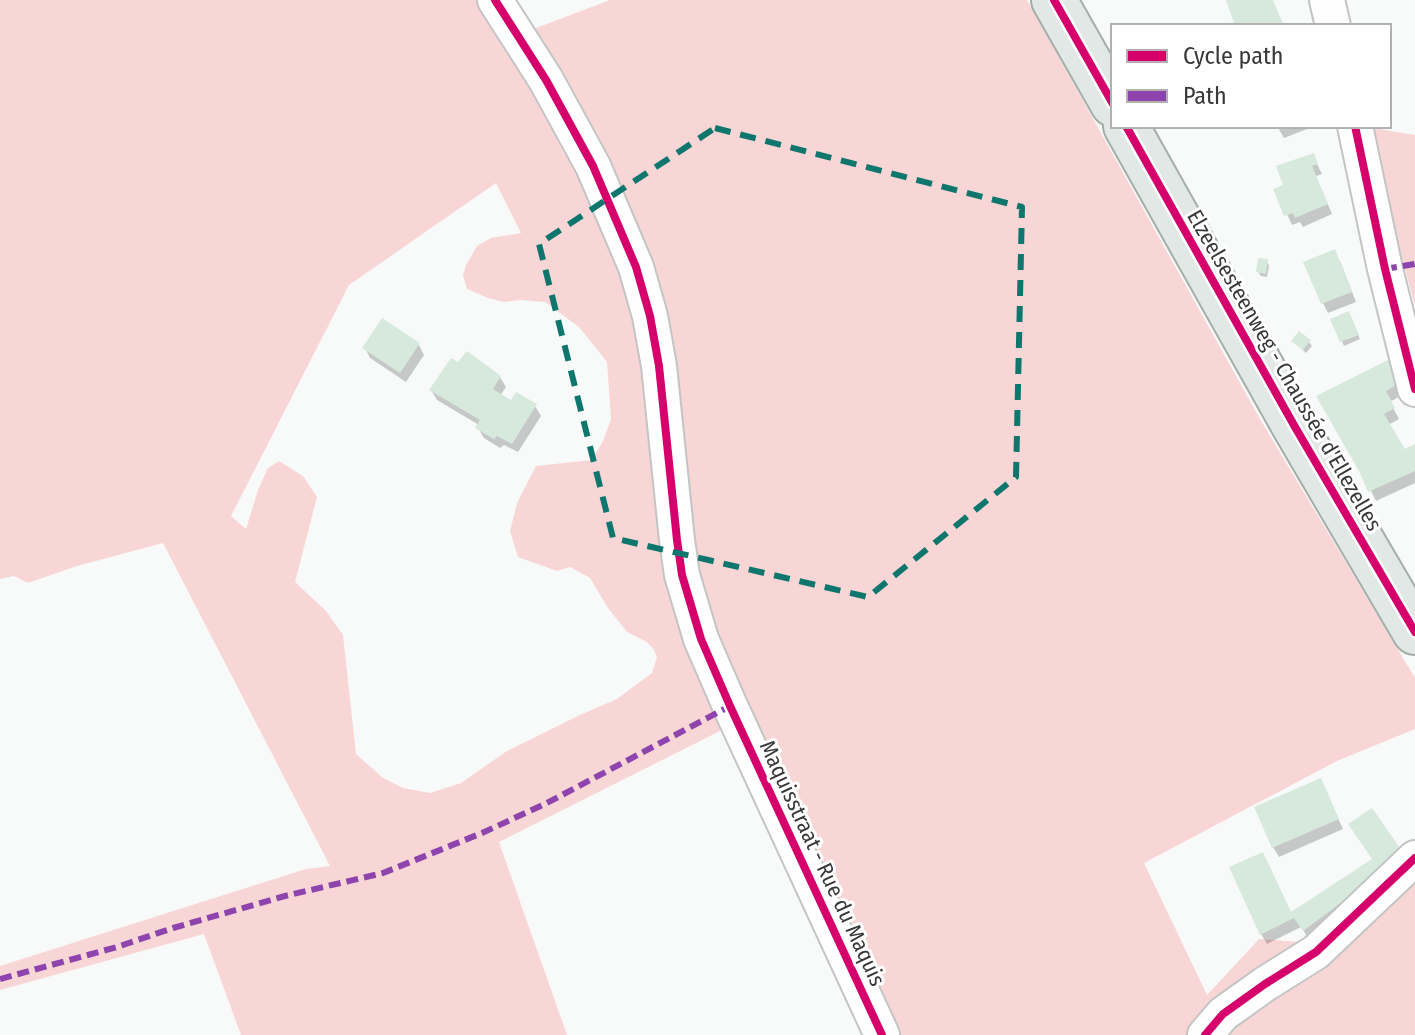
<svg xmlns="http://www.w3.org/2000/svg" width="1415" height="1035" viewBox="0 0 1415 1035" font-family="'Fira Sans Condensed',sans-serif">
<rect width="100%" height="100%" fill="#f8faf9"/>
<!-- green -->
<path fill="#f9d6d6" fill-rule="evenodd" d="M0 0H487L614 234 730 726 499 842 567 1035H241L204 934 0 990V966L306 869 330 866 163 543 77 566 28 583 14 576 0 579ZM496 183 521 233 491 238 477 246 466 265 463 275 467 289 488 298 504 302 520 300 545 302 579 327 607 362 611 419 603 441 592 460 536 466 517 503 510 531 518 557 557 571 570 567 590 578 608 608 627 632 645 641 653 648 657 657 652 673 617 699 580 715 507 751 461 783 430 793 403 788 383 778 356 754 343 635 326 611 295 582 317 497 303 476 279 461 268 468 258 490 246 529 231 516 349 285Z
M610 0H1027L1260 419 1415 678V729L1337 761 1144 863 1207 995 1259 939 1313 943 1415 850V1035H889L707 643 670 395 523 33Z
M1367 127 1415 135V306Z"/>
<!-- shadow -->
<path fill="#0003" d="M1277 126H1315L1284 138Z
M1313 156 1322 174 1316 176 1332 214 1303 227 1300 222 1292 225 1276 190 1286 186Z
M1267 261 1269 266 1267 277 1261 276 1258 272Z
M1340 261 1356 302 1328 313 1323 303Z
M1351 318 1360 339 1344 346 1342 341Z
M1293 341 1309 342 1312 346 1306 353Z
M419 345 424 355 406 382 370 358 365 348Z
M1393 360 1407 392 1390 402 1399 419 1388 425 1404 452 1415 447V483L1376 501 1361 470Z
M500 377 506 387 500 396 512 403 535 406 541 416 518 452 504 445 500 448 484 438 478 428 479 425 437 400 431 390Z
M1325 790 1343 829 1279 857 1273 847Z
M1403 857 1313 945 1301 927 1267 944 1261 934 1374 860Z"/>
<!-- building -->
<path fill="#d6e9dc" d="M1226 0H1273L1284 26H1235Z
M1314 153 1318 164 1312 166 1328 204 1295 218 1293 213 1284 216 1273 189 1283 185 1276 166Z
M1335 249 1352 292 1321 304 1303 262Z
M1258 258 1268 259 1266 274 1256 272Z
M1349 311 1359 335 1340 342 1330 319Z
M382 318 420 343 400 373 362 348Z
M1299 331 1311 340 1303 350 1291 341Z
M467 351 501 376 493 389 511 400 516 392 537 404 512 444 497 436 494 439 475 428 480 420 429 390 451 358 458 362Z
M1394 357 1402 382 1386 391 1395 408 1384 414 1405 449 1415 444V471L1368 492 1359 471 1316 396Z
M1321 778 1339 819 1272 848 1254 807Z
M1372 808 1405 855 1303 931 1294 918 1260 935 1229 867 1263 852 1291 912 1372 859 1348 824Z"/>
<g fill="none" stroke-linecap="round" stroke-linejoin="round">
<defs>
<path id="minor" d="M495 0 546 80 593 166 636 267 650 316 659 366 677 540 682 575 701 639 730 706 882 1035
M1327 0 1333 26
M1355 126 1385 269 1415 389
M1205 1035 1223 1014 1265 984 1316 952 1415 858"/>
<path id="major" d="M1054 0 1113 104
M1126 126 1295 427 1415 632"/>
</defs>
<!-- minor casing -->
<use href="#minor" stroke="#c3c5c4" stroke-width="38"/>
<!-- major casing -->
<use href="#major" stroke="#a4afa8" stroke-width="48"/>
<!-- minor -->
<use href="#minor" stroke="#fefefe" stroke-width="34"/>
<!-- major -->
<use href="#major" stroke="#e2e8e5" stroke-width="44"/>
<!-- quiet -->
<path stroke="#8e44ad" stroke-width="6" stroke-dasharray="12 6" stroke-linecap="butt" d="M1385 269 1415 264
M0 979 117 947 173 928 285 896 383 873 482 833 545 804 730 706"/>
<defs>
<path id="cycleway" d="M495 0 546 80 593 166 636 267 650 316 659 366 677 540 682 575 701 639 730 706 882 1035
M1054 0 1113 104
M1126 126 1295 427 1415 632
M1355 126 1385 269 1415 389
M1205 1035 1223 1014 1265 984 1316 952 1415 858"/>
</defs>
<!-- cycleway casing -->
<use href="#cycleway" stroke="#fff" stroke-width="13"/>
<!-- cycleway -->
<use href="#cycleway" stroke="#d6006c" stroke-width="8"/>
</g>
<!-- marked area -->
<path fill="none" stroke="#0f766e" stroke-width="6" stroke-dasharray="16 10" stroke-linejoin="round" d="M715 128 1022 207 1016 477 868 597 613 538 539 244Z"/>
<g text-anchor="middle" stroke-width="6" stroke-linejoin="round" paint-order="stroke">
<!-- street labels -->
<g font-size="22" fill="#373938" stroke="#fff">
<text transform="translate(1285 370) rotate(60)" y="8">Elzeelsesteenweg - Chaussée d'Ellezelles</text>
<text transform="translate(823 863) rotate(65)" y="8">Maquisstraat - Rue du Maquis</text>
</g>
</g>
<!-- legend -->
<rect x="1111" y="24" width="280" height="104" fill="#ffffff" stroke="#afb0af" stroke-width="2"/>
<rect x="1127" y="50" width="40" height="12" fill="#d6006c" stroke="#afb0af" stroke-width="2"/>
<text x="1183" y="64" font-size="24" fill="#373938">Cycle path</text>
<rect x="1127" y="90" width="40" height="12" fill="#8e44ad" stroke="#afb0af" stroke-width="2"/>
<text x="1183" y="104" font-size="24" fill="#373938">Path</text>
</svg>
